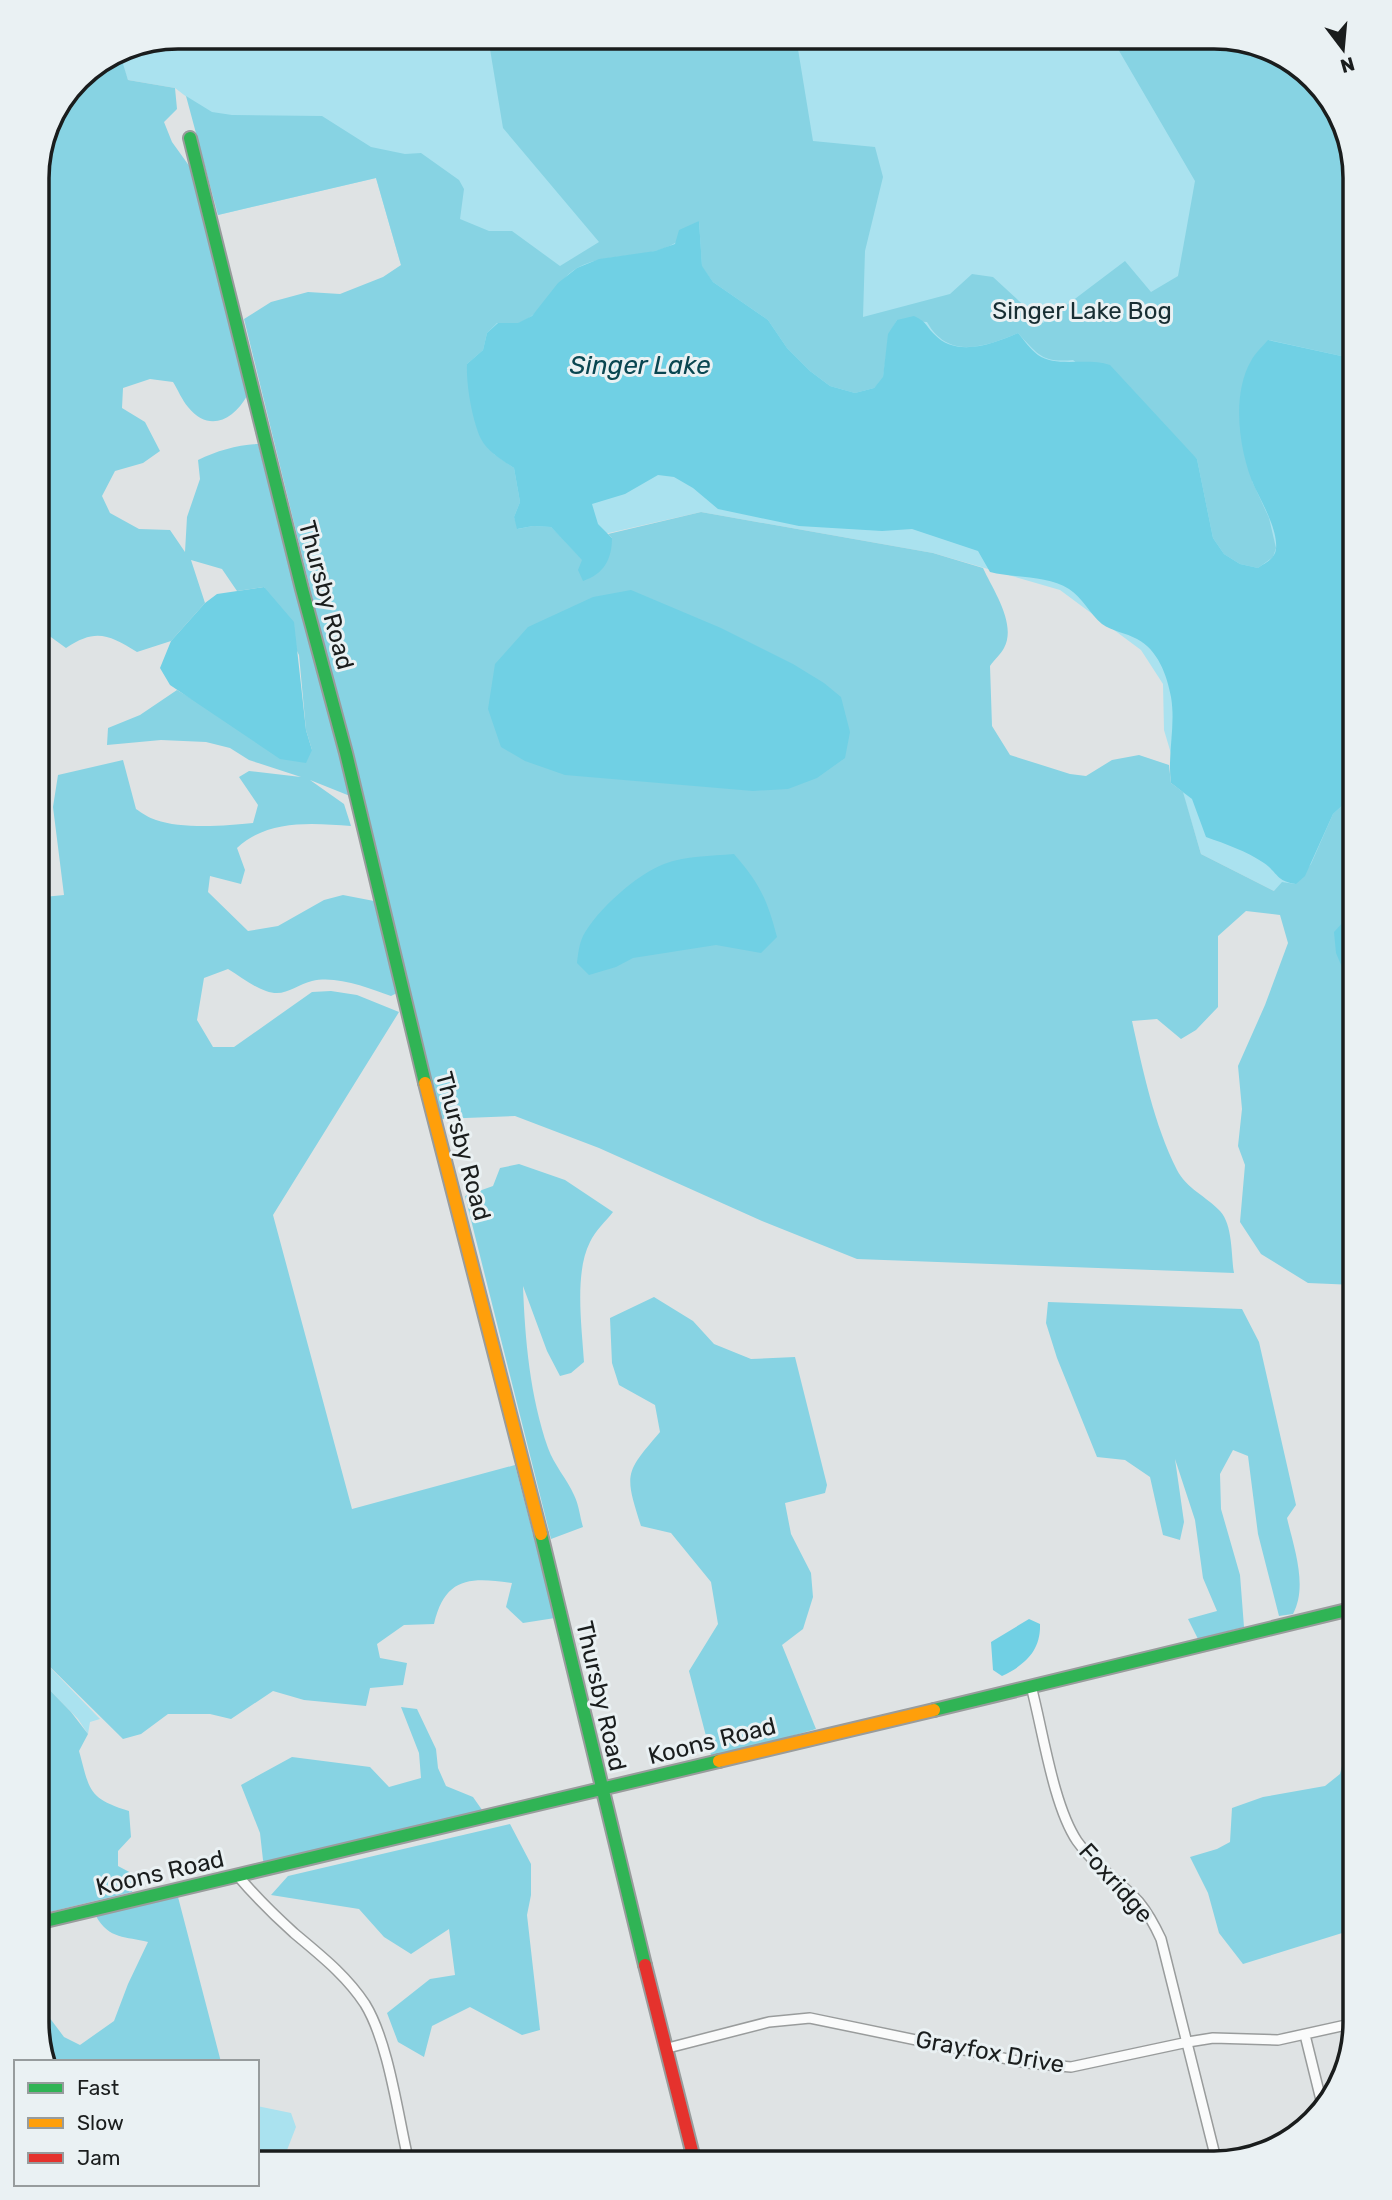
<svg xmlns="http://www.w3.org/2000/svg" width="1392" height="2200" viewBox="0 0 1392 2200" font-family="Rubik,sans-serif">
<rect width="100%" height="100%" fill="#dfe3e4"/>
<!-- green -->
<path fill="#aae2ef" d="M178 37H1223L1293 61 1340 115 1355 178V1055L1274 891 1201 854 1164 730 1163 684 1141 650 1060 590 933 553 701 512 486 561 376 178 218 215 188 98 175 88 128 80 118 53 125 47Z
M37 1654 100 1719 90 1722 88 1734 78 1719 37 1677Z
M257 2106 291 2113 296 2127 282 2163H257Z"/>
<!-- forest -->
<path fill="#87d3e3" d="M488 37H796L813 141 875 147 883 177 865 251 863 317 950 294 972 274 993 277 1043 323 1125 261 1151 292 1178 276 1195 181 1111 37H1223L1293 61 1340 115 1355 178V359L1269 340 1252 481 1269 518 1276 548 1273 557 1258 568 1240 564 1224 554 1213 538 1197 459 1073 360C1043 363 1038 355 1018 333 985 347 948 360 927 322L897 320 889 334 883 378 874 388 855 393 830 386 810 371 787 348 768 320 713 282 702 267 699 221C691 228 684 238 675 243 649 260 607 251 577 268 555 281 541 317 519 323 513 325 504 323 497 323L487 333 483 350 467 364 494 454 514 468 520 502 514 517 518 529 533 526 551 527 583 560 612 538 608 534 701 512 933 553 983 568C993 590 1017 624 1004 648 1001 654 994 660 990 666L992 726 1010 755 1070 774 1086 776 1112 760 1139 755 1169 765 1171 783 1183 792 1201 854 1274 891 1282 882 1295 884 1311 864 1333 814 1355 794V914L1346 919 1345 978 1355 998V1285L1308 1283 1261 1254 1240 1222 1245 1165 1238 1146 1242 1109 1238 1066 1265 1005 1288 943 1280 915 1246 911 1218 936V1007L1196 1030 1181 1039 1157 1019 1132 1021C1143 1071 1154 1124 1177 1170 1186 1188 1207 1197 1220 1211 1233 1225 1231 1255 1234 1273L857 1259 762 1221 599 1148 515 1116 440 1119 244 319 271 302 308 292 340 294 383 277 401 265 376 178 218 215 186 96 212 112 232 115 322 116 371 147 405 154 421 153 459 180 464 189 460 219 489 231H512L560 266 599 242 503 128Z
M119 51 128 80 175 88 177 109 164 122 172 142 190 167 247 396C233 420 209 433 188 407 182 400 178 390 173 382L150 379 123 388 122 408 145 422 160 451 143 463 115 471 102 496 110 513 139 529 170 530 185 552 187 517 200 479 198 460C217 451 237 445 258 444L350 796 310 780 344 804 351 826C312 823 268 819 237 848L245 870 241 884 210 876 208 892 248 931 278 926 324 900 343 895 374 901 397 993 391 996C369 988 336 975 312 981 295 985 285 998 266 991 253 987 240 976 228 969L204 978 197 1020 213 1047H234L312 992 331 991 357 995 399 1012 273 1215 352 1509 515 1465 555 1618 523 1623 506 1607 512 1583C470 1577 445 1577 434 1624L404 1625 377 1644 380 1658 407 1663 403 1685 370 1688 366 1706 304 1700 273 1691 231 1719 210 1714H168L141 1734 123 1739 37 1654V827L44 897 64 895 53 807 58 775 123 760 136 809C142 813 149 818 156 820 181 829 226 826 253 823L258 805 239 777 249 771 301 777 249 760 230 748 206 742 161 740 107 745 108 728 140 715 177 690 217 714 312 750 306 730 299 655 264 587 237 591 222 569 191 560 205 603 171 641 137 652C109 635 96 628 66 648L37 627V170L48 124 79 78Z
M519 1164 565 1180 613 1212C606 1221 595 1231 590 1242 574 1273 582 1328 584 1362L571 1373 560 1376 547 1351 523 1286C525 1340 530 1396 548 1448 554 1465 567 1479 574 1495 579 1505 580 1517 583 1527L551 1539 465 1196 493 1186 500 1168Z
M654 1297 693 1321 714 1344 751 1359 795 1357 827 1485 825 1493 785 1503 791 1534 811 1573 813 1597 803 1629 782 1645 816 1729 712 1759 689 1671 718 1624 711 1582 671 1533 641 1526C624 1473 625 1473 660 1432L655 1405 619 1385 612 1363 610 1318Z
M1048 1302 1242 1309 1259 1342 1296 1505 1287 1518C1294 1548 1308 1586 1293 1614L1279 1616 1258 1534 1248 1456 1233 1450 1220 1474 1221 1509 1240 1575 1244 1627 1198 1639 1188 1619 1217 1611 1203 1578 1195 1520 1175 1459 1184 1522 1180 1540 1163 1535 1150 1477 1125 1460 1097 1457 1057 1358 1046 1323Z
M37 1677 71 1712 88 1734 79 1751C90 1790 87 1798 129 1811L131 1837 118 1851V1866L135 1875 132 1892 37 1915Z
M401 1707 417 1709 436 1749 438 1768 446 1786 473 1797 487 1817 267 1869 263 1860 260 1833 241 1785 292 1757 370 1767 389 1787 421 1778 419 1753Z
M1353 1720 1355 1721V1929L1243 1964 1219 1933 1208 1893 1190 1857 1217 1849 1230 1842 1232 1808 1263 1797 1325 1786 1340 1774Z
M510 1824 531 1864V1895L527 1915 540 2030 522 2035 470 2007 432 2026 424 2057 398 2042 387 2013 430 1979 455 1975 449 1929 411 1954 384 1937 359 1909 271 1895 288 1876Z
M178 1897 221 2062H46L37 2022V1993L49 1994 43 2009 64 2037 80 2045 114 2021 128 1984 148 1942C126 1936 109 1940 96 1916Z"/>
<!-- water -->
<path fill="#70d0e4" d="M699 221 702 266 713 282 768 320 787 348 810 371 830 386 855 393 874 388 883 377 888 334 897 320 914 316C928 323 924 324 934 334 956 358 993 344 1018 333 1024 340 1030 349 1038 355 1056 368 1087 357 1110 365L1197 459 1213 538 1224 554 1240 564 1258 568C1265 563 1275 559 1276 549 1278 531 1263 504 1255 488 1239 453 1231 395 1251 361 1255 353 1263 346 1268 340L1355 359V794L1333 814 1305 876 1296 884C1276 881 1278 873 1264 863 1246 851 1226 844 1206 837L1192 799 1171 783C1167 754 1176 726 1171 697 1167 675 1158 650 1137 639 1126 633 1112 631 1102 624 1090 614 1082 597 1069 589 1047 575 1013 578 990 572L978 551 912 529 882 531 799 526 718 509 693 488 674 477 658 475 625 494 592 504 598 524 612 538C612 559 604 574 583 581L578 570 582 560 551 527 533 526 517 529 514 517 520 502 514 468C502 460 488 452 481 439 472 420 466 384 467 364L483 350 487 333 498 323H518L532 316 558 283 577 268 599 259 655 251 675 244 679 230Z
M264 587 294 622 306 730 312 750 306 763 280 759 170 685 160 668 171 641 205 603 217 594Z
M631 590 721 628 793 664 824 683 841 697 850 732 845 758 817 778 788 789 753 791 565 775 525 761 501 747 488 709 495 664 528 627 593 597Z
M734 854C760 884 767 899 777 937L761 953 716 945 633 958 616 967 589 975 577 963C578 955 579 944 583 936 596 911 637 874 664 864 685 856 711 856 734 854Z
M1355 914V998L1336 953 1334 932 1346 919Z
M1029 1619 1040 1624C1041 1651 1025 1665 1002 1676L993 1670 991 1642Z"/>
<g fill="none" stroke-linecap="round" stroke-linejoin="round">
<defs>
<path id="street" d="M1031 1686C1043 1731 1053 1805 1077 1841 1094 1866 1119 1880 1139 1902 1148 1913 1155 1926 1161 1939L1217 2163
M238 1876C255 1896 274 1915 294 1933 320 1955 346 1975 365 2004 389 2043 398 2117 409 2163
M1305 2035 1323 2108
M668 2048 769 2022 810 2018 1027 2063 1071 2067 1188 2042 1213 2038 1278 2040 1355 2023"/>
<path id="fast" d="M190 138 302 589 346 753 425 1083
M541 1534 645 1965
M934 1710 1355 1608
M37 1923 719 1761"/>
<path id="slow" d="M425 1083 541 1534
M719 1761 934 1710"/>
<path id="jam" d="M645 1965 695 2163"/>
</defs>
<!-- street casing -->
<use href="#street" stroke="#999c9c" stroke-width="12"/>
<!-- fast casing -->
<use href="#fast" stroke="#999c9c" stroke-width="16"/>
<!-- slow casing -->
<use href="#slow" stroke="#999c9c" stroke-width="16"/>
<!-- jam casing -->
<use href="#jam" stroke="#999c9c" stroke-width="16"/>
<!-- street -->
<use href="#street" stroke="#fafbfb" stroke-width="9"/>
<!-- fast -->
<use href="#fast" stroke="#30b455" stroke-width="12"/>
<!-- slow -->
<use href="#slow" stroke="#ff9f0a" stroke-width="12"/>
<!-- jam -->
<use href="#jam" stroke="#e5322d" stroke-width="12"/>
</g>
<g text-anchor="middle" stroke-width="6" stroke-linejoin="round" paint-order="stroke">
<!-- park labels -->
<g font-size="24" fill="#182e33" stroke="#eaf1f3">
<text x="1082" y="319">Singer Lake Bog</text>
</g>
<!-- street labels -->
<g font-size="24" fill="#1a1d1d" stroke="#eaf1f3">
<text transform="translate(326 595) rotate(75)" y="8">Thursby Road</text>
<text transform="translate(463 1146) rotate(75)" y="8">Thursby Road</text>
<text transform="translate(601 1696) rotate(77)" y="8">Thursby Road</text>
<text transform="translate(712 1741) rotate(-14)" y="8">Koons Road</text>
<text transform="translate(160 1873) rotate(-13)" y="8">Koons Road</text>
<text transform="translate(1116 1883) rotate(48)" y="8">Foxridge</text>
<text transform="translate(990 2052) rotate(10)" y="8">Grayfox Drive</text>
</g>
<!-- water labels -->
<g font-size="26" font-style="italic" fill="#094651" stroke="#eaf1f3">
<text x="640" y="374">Singer Lake</text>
</g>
</g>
<!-- crop -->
<path d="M0 0H1392V2200H0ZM178 49H1214A129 129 0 0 1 1343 178V2022A129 129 0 0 1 1214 2151H178A129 129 0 0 1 49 2022V178A129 129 0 0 1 178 49Z" fill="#eaf1f3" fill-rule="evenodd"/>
<path fill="none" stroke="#1a1d1d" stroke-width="3.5" d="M178 49H1214A129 129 0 0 1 1343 178V2022A129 129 0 0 1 1214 2151H178A129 129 0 0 1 49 2022V178A129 129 0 0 1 178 49Z"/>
<!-- legend -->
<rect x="14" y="2060" width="245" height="126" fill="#eaf1f3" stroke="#979c9d" stroke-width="2"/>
<rect x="28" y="2083" width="35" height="10" fill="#30b455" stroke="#979c9d" stroke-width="2"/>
<text x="77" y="2095" font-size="21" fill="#1a1d1d">Fast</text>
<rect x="28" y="2118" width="35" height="10" fill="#ff9f0a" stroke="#979c9d" stroke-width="2"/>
<text x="77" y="2130" font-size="21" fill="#1a1d1d">Slow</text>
<rect x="28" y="2153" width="35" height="10" fill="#e5322d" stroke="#979c9d" stroke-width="2"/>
<text x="77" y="2165" font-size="21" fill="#1a1d1d">Jam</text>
<!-- north arrow -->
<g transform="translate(1343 49) rotate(164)" stroke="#eaf1f3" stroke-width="5" paint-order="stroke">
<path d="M0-5L12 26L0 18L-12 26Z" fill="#1a1d1d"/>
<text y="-10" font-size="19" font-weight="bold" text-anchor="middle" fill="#1a1d1d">N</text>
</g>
</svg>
